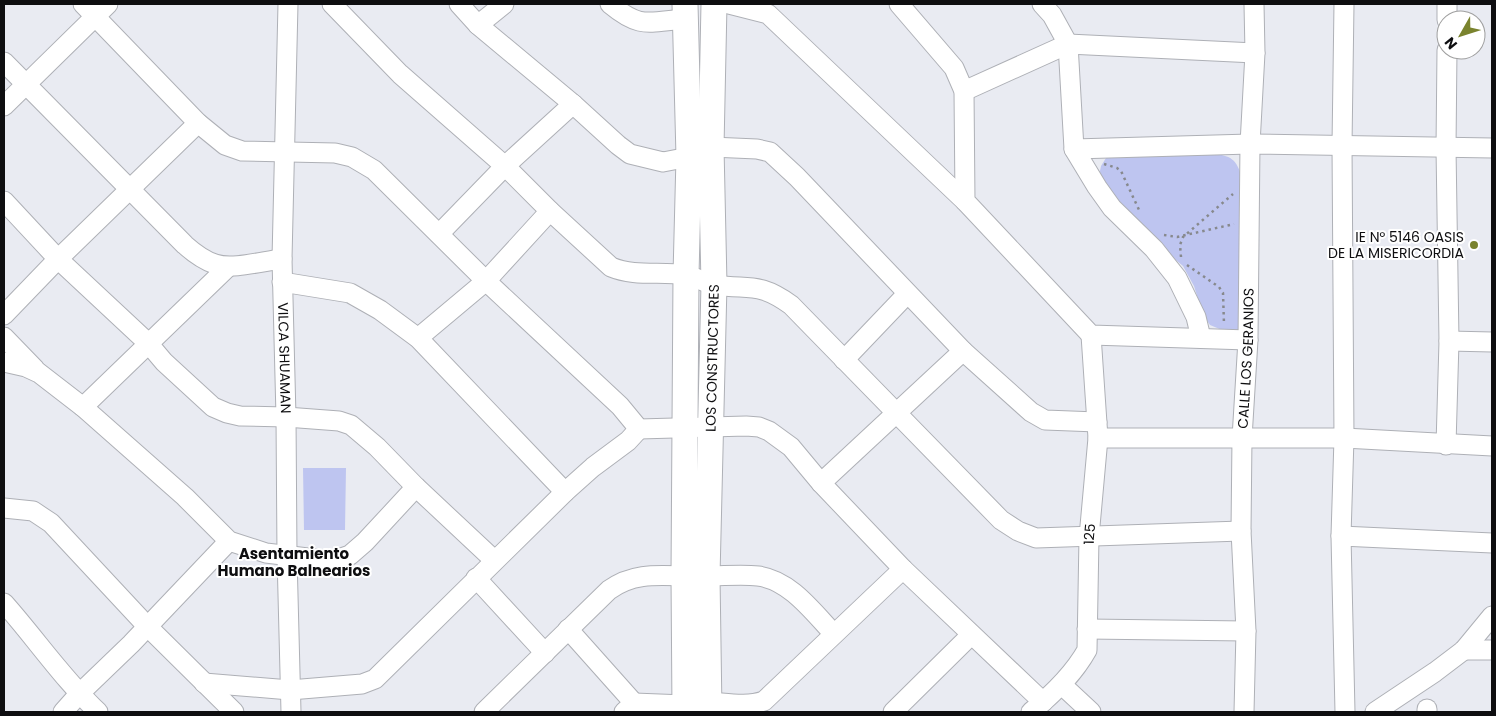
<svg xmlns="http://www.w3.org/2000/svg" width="1496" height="716" viewBox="0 0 1496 716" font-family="Poppins,sans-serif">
<rect width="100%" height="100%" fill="#e9ebf2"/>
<!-- green -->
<path fill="#bec5f0" d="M1210 153C1232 156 1236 158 1243 180L1240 331 1222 330 1210 325 1203 315 1194 286 1183 266 1171 256 1108 194 1099 176 1101 166 1106 158 1114 154Z
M303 468H346L345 530H304Z"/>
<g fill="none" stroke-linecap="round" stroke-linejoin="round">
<defs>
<g id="minor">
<path d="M83 4 198 123 225 145 242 151 335 153 352 157 374 170 486 281 620 406 639 429 746 426 759 427 769 431 791 447 821 483 903 569 1043 702"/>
<path id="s1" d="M288 4 282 259 286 417 287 556 291 712"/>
<path d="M332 4 400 74 505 166 550 211 611 267C635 277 661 271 686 275 696 277 705 283 715 285 751 290 759 282 791 305L1001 520 1018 531 1036 538 1241 531"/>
<path d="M459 4 478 25 573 104 618 145 630 154 663 162 689 157 711 147 757 149 770 152 797 177 963 351 1031 412 1045 420 1097 422"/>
<path d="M610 4C640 29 648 22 684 19"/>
<path d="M729 4 768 14 965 201"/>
<path d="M899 4 954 68 964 91 965 201 1091 335 1248 340"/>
<path d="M1042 4 1052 15 1068 44 1074 149 1097 187 1112 208 1154 249 1177 278 1196 317 1201 338"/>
<path d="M1344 4 1342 145 1344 438 1341 536 1345 712"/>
<path d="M1447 20V4"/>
<path d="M478 25 504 4"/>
<path d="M4 62 185 245C194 253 203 260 215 264 232 270 263 261 282 259"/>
<path d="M964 91 1068 44 1255 53"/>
<path d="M4 106 108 4"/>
<path d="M1074 149 1250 144 1492 148"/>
<path d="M4 201 58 259 148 343 164 362 213 407 227 413 240 416 286 417 339 421 351 425 377 447 416 487 494 560"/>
<path d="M439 234 505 166 573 104"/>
<path d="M282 282 350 293 380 310 418 338 565 492"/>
<path d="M4 315 58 259 198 123"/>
<path d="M4 337 35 369"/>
<path d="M418 338 486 281 550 211"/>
<path d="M1449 341 1492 342"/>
<path d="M844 360 907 294"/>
<path d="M4 362 26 367 39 373 83 407 185 497 229 541 266 553 333 561 350 555 365 542 416 487"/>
<path d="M83 407 228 267"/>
<path d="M1098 438H1344L1492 446"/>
<path d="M1446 445 1449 341 1446 148 1447 50"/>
<path d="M821 483 963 351"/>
<path d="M4 508 33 511 51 523 147 626 234 712"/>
<path d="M1341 536 1492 543"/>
<path d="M707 576C724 576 742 574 758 576 790 580 813 612 834 634"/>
<path d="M476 578 545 653"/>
<path d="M4 603C36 639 63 679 98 712"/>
<path d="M568 629 634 703"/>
<path d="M1087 629 1246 631"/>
<path d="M1464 650H1492"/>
<path d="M204 683 290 690 362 684 375 679 565 492 593 467 628 441 639 429"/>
<path d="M1062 685 1091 712"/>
<path d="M709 702C727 703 747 707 764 701L903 569"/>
<path d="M1427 709V712"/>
<path d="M63 712 79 694 131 644 229 541"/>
<path d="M484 712 609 590C632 573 656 575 684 576"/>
<path d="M624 712 634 703 685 705"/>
<path d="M893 712 971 635"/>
<path id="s2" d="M1031 712C1053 694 1073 675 1087 650L1089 537 1098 438 1091 335"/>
<path id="s3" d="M1244 712 1246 631 1241 531 1242 438 1248 340 1250 144 1255 53 1254 4"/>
<path d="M1375 712 1435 672 1464 650 1492 616"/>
</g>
<g id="major">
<path d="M685 4 689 157 686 275 684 576 685 712"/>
<path id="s4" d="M709 712 707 576 714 284 711 147 714 4"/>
</g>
</defs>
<!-- minor casing -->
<use href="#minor" stroke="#aeb0b6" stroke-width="21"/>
<!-- major casing -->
<use href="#major" stroke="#aeb0b6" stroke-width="27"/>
<!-- path -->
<path stroke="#87898d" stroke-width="2.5" stroke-dasharray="2.5 4" stroke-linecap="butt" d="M1104 164 1117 168 1121 171 1140 212
M1164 235 1177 237 1234 224
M1181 257 1180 245 1183 237 1233 194
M1187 265 1219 287 1223 293 1224 324"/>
<!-- minor -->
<use href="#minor" stroke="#fff" stroke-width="19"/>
<!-- major -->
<use href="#major" stroke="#fff" stroke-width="25"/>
</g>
<!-- markers -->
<circle fill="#7a832e" stroke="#fff" stroke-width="2" cx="1474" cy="245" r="5"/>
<g text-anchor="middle" stroke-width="4" stroke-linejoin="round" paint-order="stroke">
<!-- poi labels -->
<g font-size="14" fill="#0e0e10" stroke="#fff" text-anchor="end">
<text x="1464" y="242">IE N° 5146 OASIS<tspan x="1464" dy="16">DE LA MISERICORDIA</tspan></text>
</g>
<!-- street labels -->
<g font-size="14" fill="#0e0e10" stroke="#fff">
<text dy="5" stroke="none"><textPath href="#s1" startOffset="354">VILCA SHUAMAN</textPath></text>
<text dy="5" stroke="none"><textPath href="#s4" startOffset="354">LOS CONSTRUCTORES</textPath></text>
<text dy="5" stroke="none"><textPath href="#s3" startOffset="354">CALLE LOS GERANIOS</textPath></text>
<text dy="5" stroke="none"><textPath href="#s2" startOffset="200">125</textPath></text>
</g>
<!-- neighbourhood labels -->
<g font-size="15" font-weight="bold" fill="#0e0e10" stroke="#fff">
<text x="294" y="559">Asentamiento<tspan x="294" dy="17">Humano Balnearios</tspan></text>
</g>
</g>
<!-- border -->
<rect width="1496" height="716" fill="none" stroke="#0e0e10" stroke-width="10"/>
<!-- north arrow -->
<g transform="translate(1461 35) rotate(231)"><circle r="24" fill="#ffffff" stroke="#9f9f9f"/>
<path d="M0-4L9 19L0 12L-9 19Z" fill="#7a832e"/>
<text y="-8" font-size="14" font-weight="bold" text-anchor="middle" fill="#0e0e10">N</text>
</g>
</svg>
